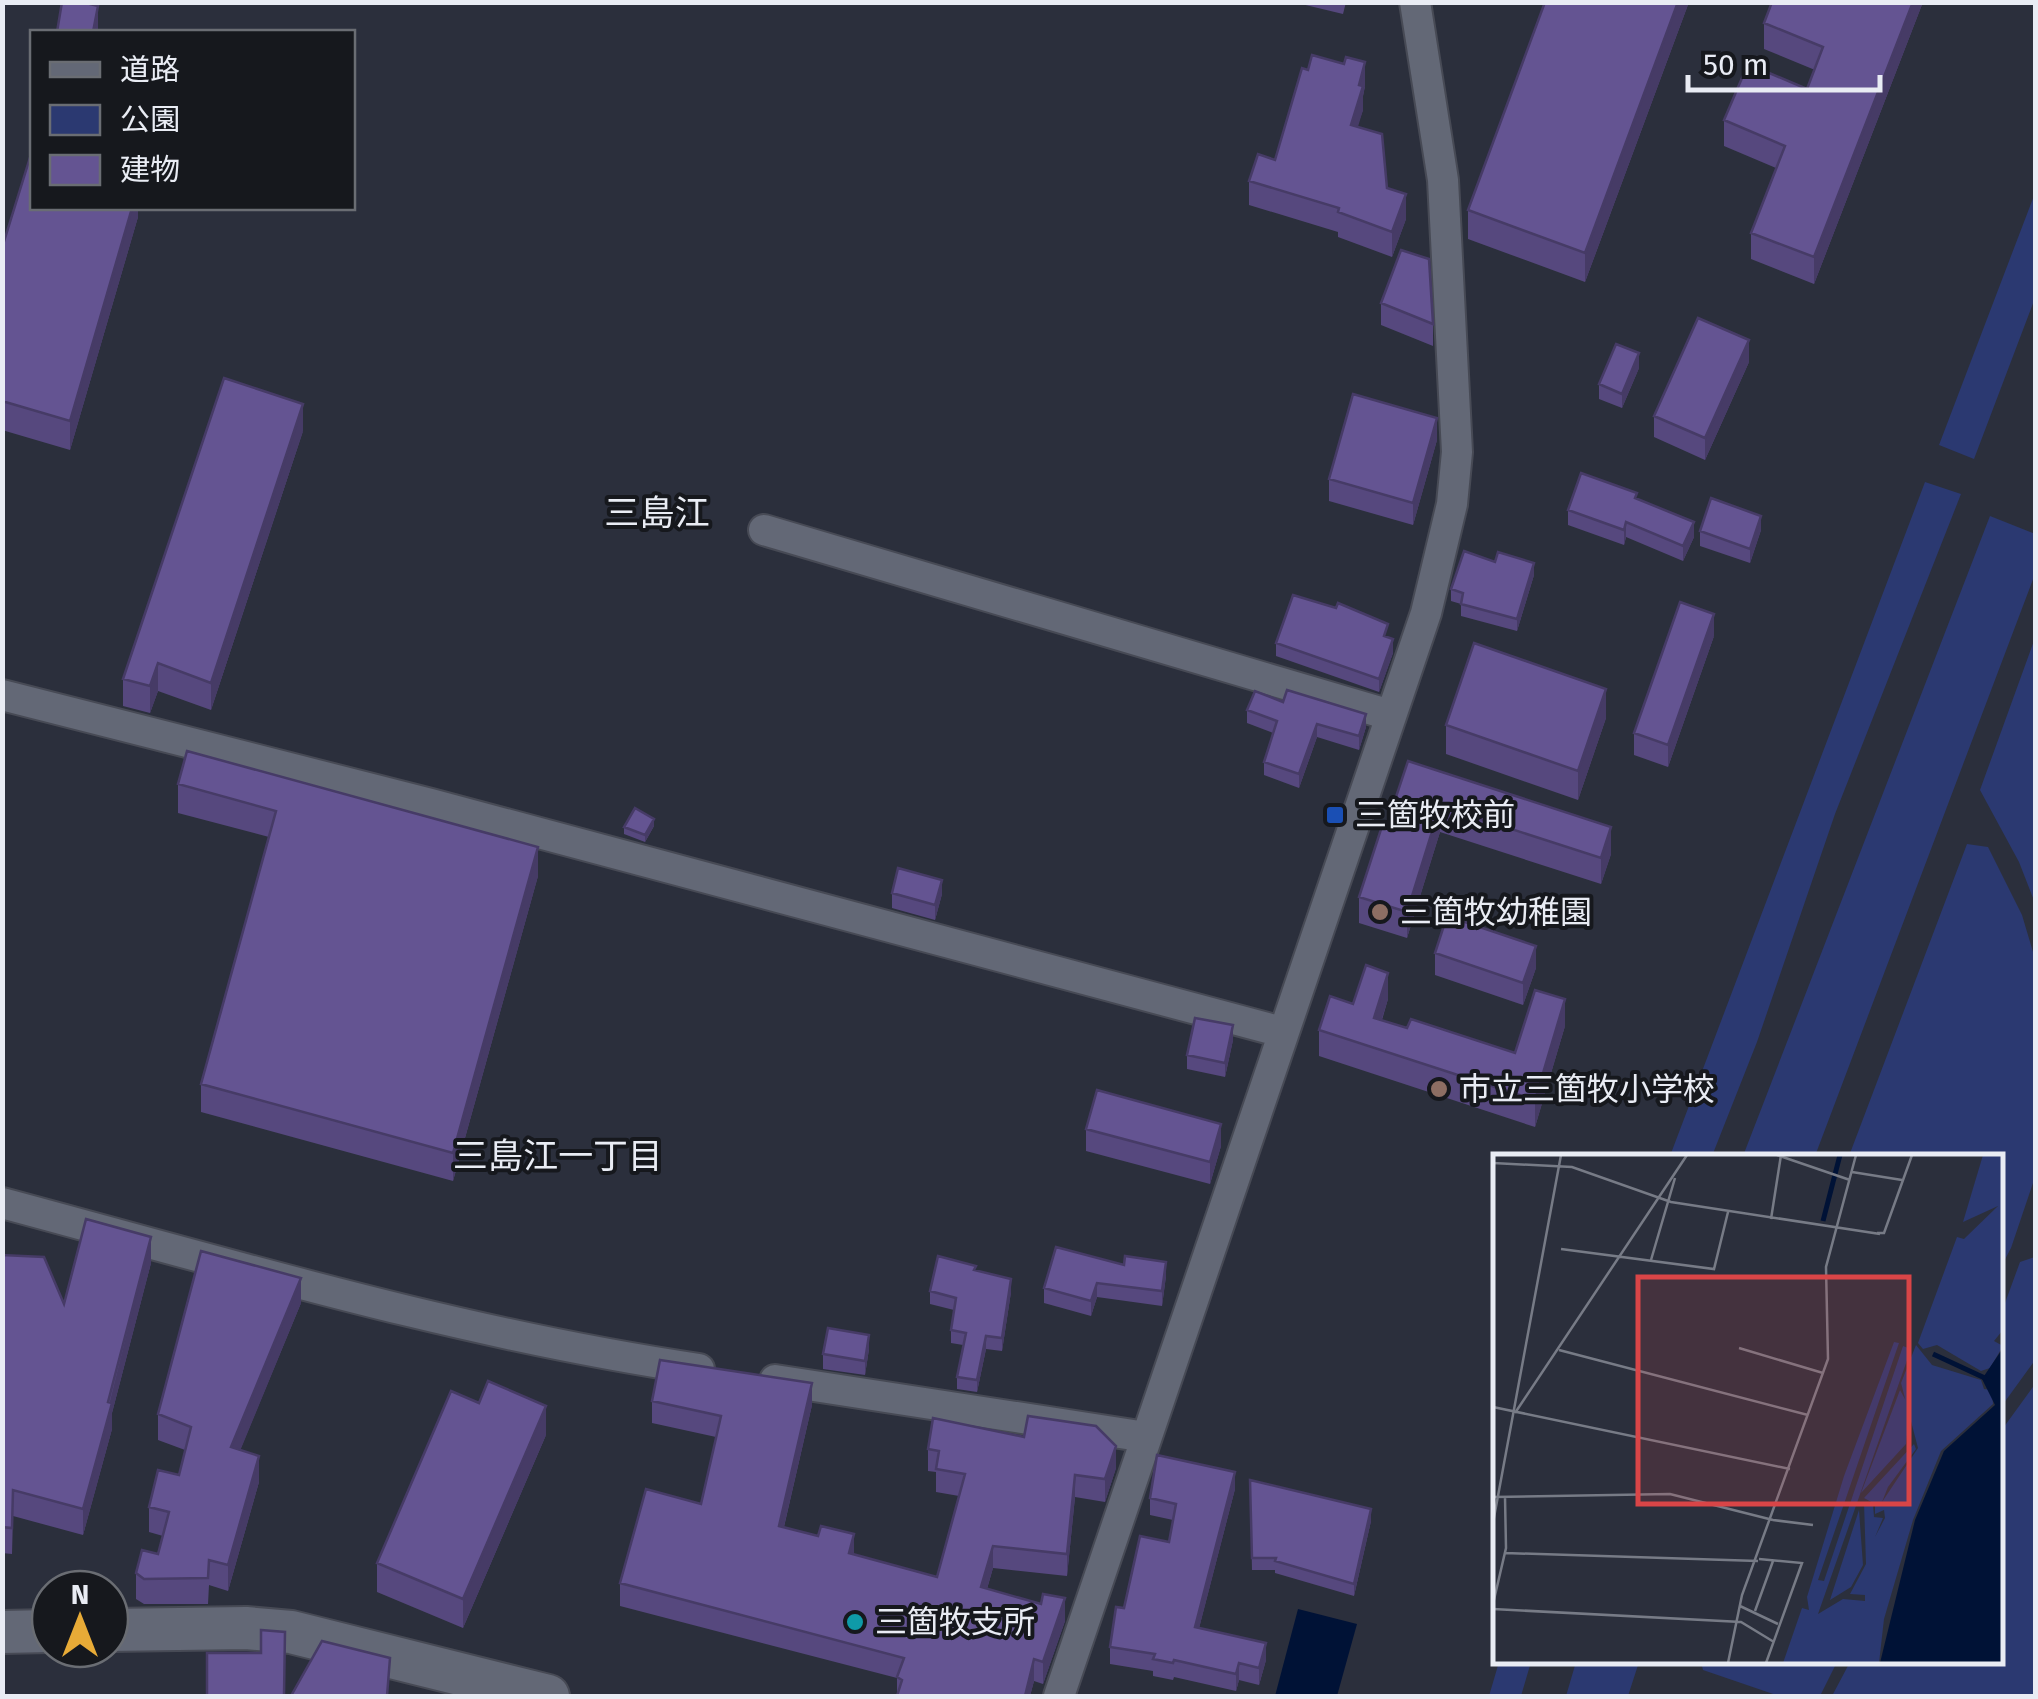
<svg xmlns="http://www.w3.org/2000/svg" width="2038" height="1699" viewBox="0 0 2038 1699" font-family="'Fira Sans','Noto Sans JP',sans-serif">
<rect width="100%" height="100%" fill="#2b2f3c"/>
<!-- green -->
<path fill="#2b3971" d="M2035 193V298L1974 459 1939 445Z
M1925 482 1961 494 1835 814 1757 1042 1712 1156H1670Z
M1990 516 2035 534V574L1815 1156H1743Z
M2035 638V903L2019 862 1980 790Z
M1967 844 1988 847 2022 915 2036 962 2035 1177 2011 1248 2001 1267 2000 1156H1849Z
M2035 1257V1360L2001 1407V1314L2020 1262Z
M2035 1384V1696H1832L1850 1662H2000L2001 1431Z
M1499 1662H1531L1521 1696H1489Z
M1576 1662H1639L1628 1696H1566Z
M1701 1662H1837L1820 1696H1779L1703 1670Z"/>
<!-- water -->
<path fill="#001236" d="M1298 1609 1357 1624 1337 1696H1275Z"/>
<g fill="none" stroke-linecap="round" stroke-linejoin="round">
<defs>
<path id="minor" d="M764 530 1390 715
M2 695 431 804 1282 1032
M2 1203C233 1265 462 1334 699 1369
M775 1380 1146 1437
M1059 1696 1426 613 1452 504 1457 452 1443 180 1415 2"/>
<path id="secondary" d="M110 1630 246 1628 291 1632 548 1696
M2 1632 50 1631"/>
</defs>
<!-- minor casing -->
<use href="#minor" stroke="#474a55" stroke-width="34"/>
<!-- secondary casing -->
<use href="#secondary" stroke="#474a55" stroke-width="46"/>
<!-- minor -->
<use href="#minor" stroke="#636876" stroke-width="30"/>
<!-- secondary -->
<use href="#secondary" stroke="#636876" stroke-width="42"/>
</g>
<!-- wall -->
<path fill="#56487e" d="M1293 2H1346L1343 14Z
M1689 2 1585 282 1468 239V210Z
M1923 2 1814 284 1751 259V233L1776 168 1724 146V120L1807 89 1815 70 1764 49V23Z
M1365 86 1363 96V110L1357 127 1387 188 1406 219 1392 257 1338 237V232L1249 205V181Z
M138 208V217L70 450 2 430V248Z
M1381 303 1433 324V346L1381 325Z
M1749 362 1705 460 1654 437V416Z
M1639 368 1622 408 1599 399V384Z
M303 431 211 710 158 691 150 713 123 706V679Z
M1437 440 1413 525 1329 501V479Z
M1637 498 1694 537 1683 561 1626 537 1624 545 1568 525V510Z
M1761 530 1750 563 1700 546V531Z
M1534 575 1517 631 1461 616V604L1451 601V589Z
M1714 636 1668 767 1634 755V733Z
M1388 638 1393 653 1379 692 1276 656V643Z
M1283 702 1366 727 1359 750 1317 737 1299 788 1264 775V762L1273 733 1247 723V710Z
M1606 718 1578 800 1446 754V725Z
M1408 761 1611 854 1601 884 1440 832 1407 938 1359 923V897L1387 824Z
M178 784 538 876 453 1181 201 1112V1084L269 837 178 813Z
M654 826 645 842 624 834V827Z
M892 893 942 894 935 920 892 908Z
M1435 953 1536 968 1523 1005 1435 975Z
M1388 999 1382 1020 1407 1028 1515 1053 1565 1026 1535 1127 1319 1056V1030L1353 1004Z
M1233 1040 1225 1077 1187 1069V1055Z
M1086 1129 1221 1146 1210 1184 1086 1151Z
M2 1255 64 1304 151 1263 112 1413V1429L83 1535 13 1516 12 1554 2 1553Z
M976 1271 1011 1292 1002 1351 986 1349 977 1392 957 1389V1377L963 1345 951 1343V1330L954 1310 930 1304V1291Z
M1166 1276 1162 1306 1097 1297 1091 1316 1044 1303V1288Z
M301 1303 240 1450 259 1482 228 1591 209 1585 208 1604H144L136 1599V1573L158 1554 163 1536 149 1532V1507L179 1475 185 1450 158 1440V1414Z
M869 1349 865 1375 823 1369V1354Z
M652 1401 812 1405 784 1527 854 1554 937 1577 959 1496 936 1492V1472L928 1471V1449L1116 1468 1105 1502 1075 1497 1067 1576 993 1568 987 1589 1065 1621 1043 1684 1034 1681 1030 1696H897V1678L620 1606V1583L701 1504 716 1437 652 1423Z
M546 1435 463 1628 377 1592V1563Z
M1250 1480 1371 1521 1354 1596 1275 1573V1570H1252Z
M1235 1489 1199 1628 1266 1660 1259 1685 1239 1680 1236 1691 1174 1677 1173 1680 1153 1676V1671L1110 1664V1647L1124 1608 1169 1542 1173 1520 1150 1515V1498Z"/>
<!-- shaded-wall -->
<path fill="#463b66" d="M1678 2H1689L1585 282V253Z
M1913 2H1923L1814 284V257Z
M98 6V32H93Z
M1365 62V86L1363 96V110L1351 150V125L1359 85Z
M1406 194V219L1392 257V232Z
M132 208H138V217L70 450V421Z
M1749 340V362L1705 460V438Z
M1639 353V368L1622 408V394Z
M303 404V431L211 710V683Z
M1437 418V440L1413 525V503Z
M1761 516V530L1750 563V549Z
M1626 522V537L1624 545V530Z
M1694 522V537L1683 561V546Z
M1534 563V575L1517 631V619Z
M1714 614V636L1668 767V745Z
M1393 639V653L1379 692V679Z
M158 663V691L150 713V686Z
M1606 689V718L1578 800V771Z
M1366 714V727L1359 750V736Z
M1317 724V737L1299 788V774Z
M1440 806V832L1407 938V912Z
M654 819V826L645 842V835Z
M1611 827V854L1601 884V858Z
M538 847V876L453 1181V1153Z
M942 880V894L935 920V905Z
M1536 946V968L1523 1005V983Z
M1388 973V999L1374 1044V1018Z
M1565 999V1026L1535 1127V1100Z
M1233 1025V1040L1225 1077V1063Z
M1221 1124V1146L1210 1184V1162Z
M151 1237V1263L112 1413V1429L83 1535V1509Z
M1166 1262V1276L1162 1306V1291Z
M301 1278V1303L231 1473V1447Z
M1011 1279V1292L1002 1351V1338Z
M1097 1283V1297L1091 1316V1301Z
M869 1335V1349L865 1375V1361Z
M986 1336V1349L977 1392V1380Z
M812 1383V1405L779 1548V1526Z
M546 1406V1435L463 1628V1599Z
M1116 1446V1468L1105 1502V1479Z
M259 1456V1482L228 1591V1565Z
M1235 1472V1489L1195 1644V1627Z
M1075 1475V1497L1067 1576V1554Z
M1371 1509V1521L1354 1596V1584Z
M854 1534V1557L849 1553Z
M993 1546V1568L981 1609V1587Z
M1065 1598V1621L1043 1684V1662Z
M1266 1643V1660L1259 1685V1668Z
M1034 1659V1681L1030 1696H1025Z
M1239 1663V1680L1236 1691V1674Z"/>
<!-- building -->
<path fill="#645492" stroke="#463b66" stroke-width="2.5" d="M62 2H82L98 6 93 32H57Z
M1545 2H1678L1585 253 1468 210Z
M1772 2H1913L1814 257 1751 233 1785 146 1724 120 1748 64 1807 89 1823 47 1764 23Z
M1312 55 1344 64 1346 57 1365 62 1359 85 1363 86 1351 125 1382 134 1387 188 1406 194 1392 232 1338 212 1339 208 1249 181 1258 154 1275 160 1302 68 1308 70Z
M32 151V208H132L70 421 2 401V248Z
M1401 250 1429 259 1433 324 1381 303Z
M1698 318 1749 340 1705 438 1654 416Z
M1616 344 1639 353 1622 394 1599 384Z
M224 378 303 404 211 683 158 663 150 686 123 679Z
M1353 394 1437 418 1413 503 1329 479Z
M1581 473 1637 493 1635 498 1694 522 1683 546 1626 522 1624 530 1568 510Z
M1711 498 1761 516 1750 549 1700 531Z
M1464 551 1495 562 1498 552 1534 563 1517 619 1461 604 1463 593 1451 589Z
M1293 595 1336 608 1338 603 1388 624 1384 636 1393 639 1379 679 1276 643Z
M1680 602 1714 614 1668 745 1634 733Z
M1474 643 1606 689 1578 771 1446 725Z
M1287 690 1366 714 1359 736 1317 724 1299 774 1264 762 1277 721 1247 710 1255 691 1283 702Z
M187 751 538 847 453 1153 201 1084 276 811 178 784Z
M1408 761 1611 827 1601 858 1440 806 1407 912 1359 897 1383 823 1387 824Z
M635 808 654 819 645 835 624 827Z
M898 868 942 880 935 905 892 893Z
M1447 916 1536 946 1523 983 1435 953Z
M1366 965 1388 973 1374 1018 1407 1028 1411 1019 1515 1053 1535 990 1565 999 1535 1100 1319 1030 1330 996 1353 1004Z
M1195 1018 1233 1025 1225 1063 1187 1055Z
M1097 1090 1221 1124 1210 1162 1086 1129Z
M86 1219 151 1237 108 1402 112 1403 83 1509 13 1490 12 1528 2 1527V1255L44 1257 64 1304Z
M1056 1247 1124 1265 1125 1256 1166 1262 1162 1291 1097 1283 1091 1301 1044 1288Z
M201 1251 301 1278 231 1447 259 1456 228 1565 209 1560 208 1578 144 1579 136 1573 142 1550 158 1554 169 1512 149 1507 158 1470 179 1475 191 1427 158 1414Z
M938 1256 976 1266 974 1270 1011 1279 1002 1338 986 1336 977 1380 957 1377 966 1333 951 1330 956 1298 930 1291Z
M828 1328 869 1335 865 1361 823 1354Z
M660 1360 812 1383 779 1526 818 1536 821 1526 854 1534 849 1553 937 1577 965 1474 936 1469 939 1451 928 1449 933 1418 1024 1437 1028 1416 1096 1426 1116 1446 1105 1479 1075 1475 1067 1554 993 1546 981 1587 1041 1604 1043 1594 1065 1598 1043 1662 1034 1659 1025 1696H897L902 1680 897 1677 904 1658 620 1583 646 1489 701 1504 721 1416 652 1401Z
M488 1381 546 1406 463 1599 377 1563 451 1391 479 1403Z
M1157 1455 1235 1472 1195 1627 1266 1643 1259 1668 1239 1663 1236 1674 1174 1660 1173 1663 1153 1659 1155 1654 1110 1647 1116 1607 1124 1608 1140 1536 1169 1542 1176 1504 1150 1498Z
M1250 1480 1371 1509 1354 1584 1275 1561 1276 1558H1252Z
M261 1630 285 1632 284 1696H207V1653H261Z
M322 1641 390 1658 387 1696H291Z"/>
<!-- markers -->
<rect fill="#1a4fb4" stroke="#16181d" stroke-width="4" x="1325" y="805" width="20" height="20" rx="5"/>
<g fill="#8d6e63" stroke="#16181d" stroke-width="4">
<circle cx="1380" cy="912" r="10"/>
<circle cx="1439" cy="1089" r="10"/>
</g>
<circle fill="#0f9aa8" stroke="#16181d" stroke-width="4" cx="855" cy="1622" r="10"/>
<g text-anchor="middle" stroke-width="8" stroke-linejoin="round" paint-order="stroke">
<!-- poi labels -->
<g font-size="32" fill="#e9ecf4" stroke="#16181d" text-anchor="start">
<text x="1355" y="826">三箇牧校前</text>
<text x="1400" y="923">三箇牧幼稚園</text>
<text x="1459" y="1100">市立三箇牧小学校</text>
<text x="875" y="1633">三箇牧支所</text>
</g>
<!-- neighbourhood labels -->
<g font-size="35" fill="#e9ecf4" stroke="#16181d">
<text x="657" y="525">三島江</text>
<text x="558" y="1168">三島江一丁目</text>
</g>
</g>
<!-- overview -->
<g transform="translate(1493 1154)">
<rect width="510" height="510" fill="#2b2f3c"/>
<path d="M490 1H510L509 177 501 187 510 192 497 214 488 217 444 191 430 195 425 189 464 83 471 85 505 52 470 68ZM401 188 406 189 325 426 331 427 410 192 418 195 325 460 350 445 372 447V441L357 440 373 410 371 349 380 350 381 363 390 364 382 383 392 364 391 356 382 360V350L371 344 421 290 423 295 395 333 389 348 425 294 408 229 423 191 439 211 488 226 491 235 499 236 500 250 448 297 420 366 391 465 386 509H290L309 454 316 456 314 443 351 322ZM407 236 417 254 413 290 368 339ZM366 356 370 411 358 433 337 446Z" fill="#2b3971"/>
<path d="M510 194V509H387L422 366 451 297 502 251 489 225Z" fill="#001236"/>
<path fill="none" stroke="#001236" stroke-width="5" d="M330 67 347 1M440 200 494 225"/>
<path fill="none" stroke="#777b86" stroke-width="2.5" d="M284 1 357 26M0 9 79 13 178 48 387 80M359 18 409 26M278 65 288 1M384 79H391L419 1M68 95 221 115 235 58M158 106 182 24M246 194 330 219M66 196 315 261M0 253 297 315M22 259 194 1M1 343 177 340 280 366M280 366 320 371M0 369 68 1M12 399 265 407M266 405 309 409 273 509M0 450 13 394 12 343M247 452 285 470M0 455 248 468 281 488M262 457 280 407M235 509 249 441 335 205 333 113 363 1"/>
<path fill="#d94547" fill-opacity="0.15" stroke="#d94547" stroke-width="5" d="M145 123H416V350H145Z"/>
<rect width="510" height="510" fill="none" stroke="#e9ecf4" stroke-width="5"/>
</g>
<!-- border -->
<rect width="2038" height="1699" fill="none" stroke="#e9ecf4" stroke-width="10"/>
<!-- legend -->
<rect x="30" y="30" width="325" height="180" fill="#16181d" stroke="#6a6d73" stroke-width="2.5"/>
<rect x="50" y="62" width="50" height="15" fill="#636876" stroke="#6a6d73" stroke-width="2.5"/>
<text x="120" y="80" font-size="30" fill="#e9ecf4">道路</text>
<rect x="50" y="105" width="50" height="30" fill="#2b3971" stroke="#6a6d73" stroke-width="2.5"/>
<text x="120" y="130" font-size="30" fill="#e9ecf4">公園</text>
<rect x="50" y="155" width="50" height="30" fill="#645492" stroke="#6a6d73" stroke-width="2.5"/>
<text x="120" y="180" font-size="30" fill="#e9ecf4">建物</text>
<!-- north arrow -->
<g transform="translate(80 1619)"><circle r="48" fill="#16181d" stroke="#6a6d73" stroke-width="2.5"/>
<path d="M0-8L18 38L0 25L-18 38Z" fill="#e8ab37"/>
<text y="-15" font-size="28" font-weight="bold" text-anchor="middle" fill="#e9ecf4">N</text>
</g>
<!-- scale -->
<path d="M1688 75v15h192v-15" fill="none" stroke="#e9ecf4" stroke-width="5"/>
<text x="1703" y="75" font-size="30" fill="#e9ecf4" stroke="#16181d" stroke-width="8" paint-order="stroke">50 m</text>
</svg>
